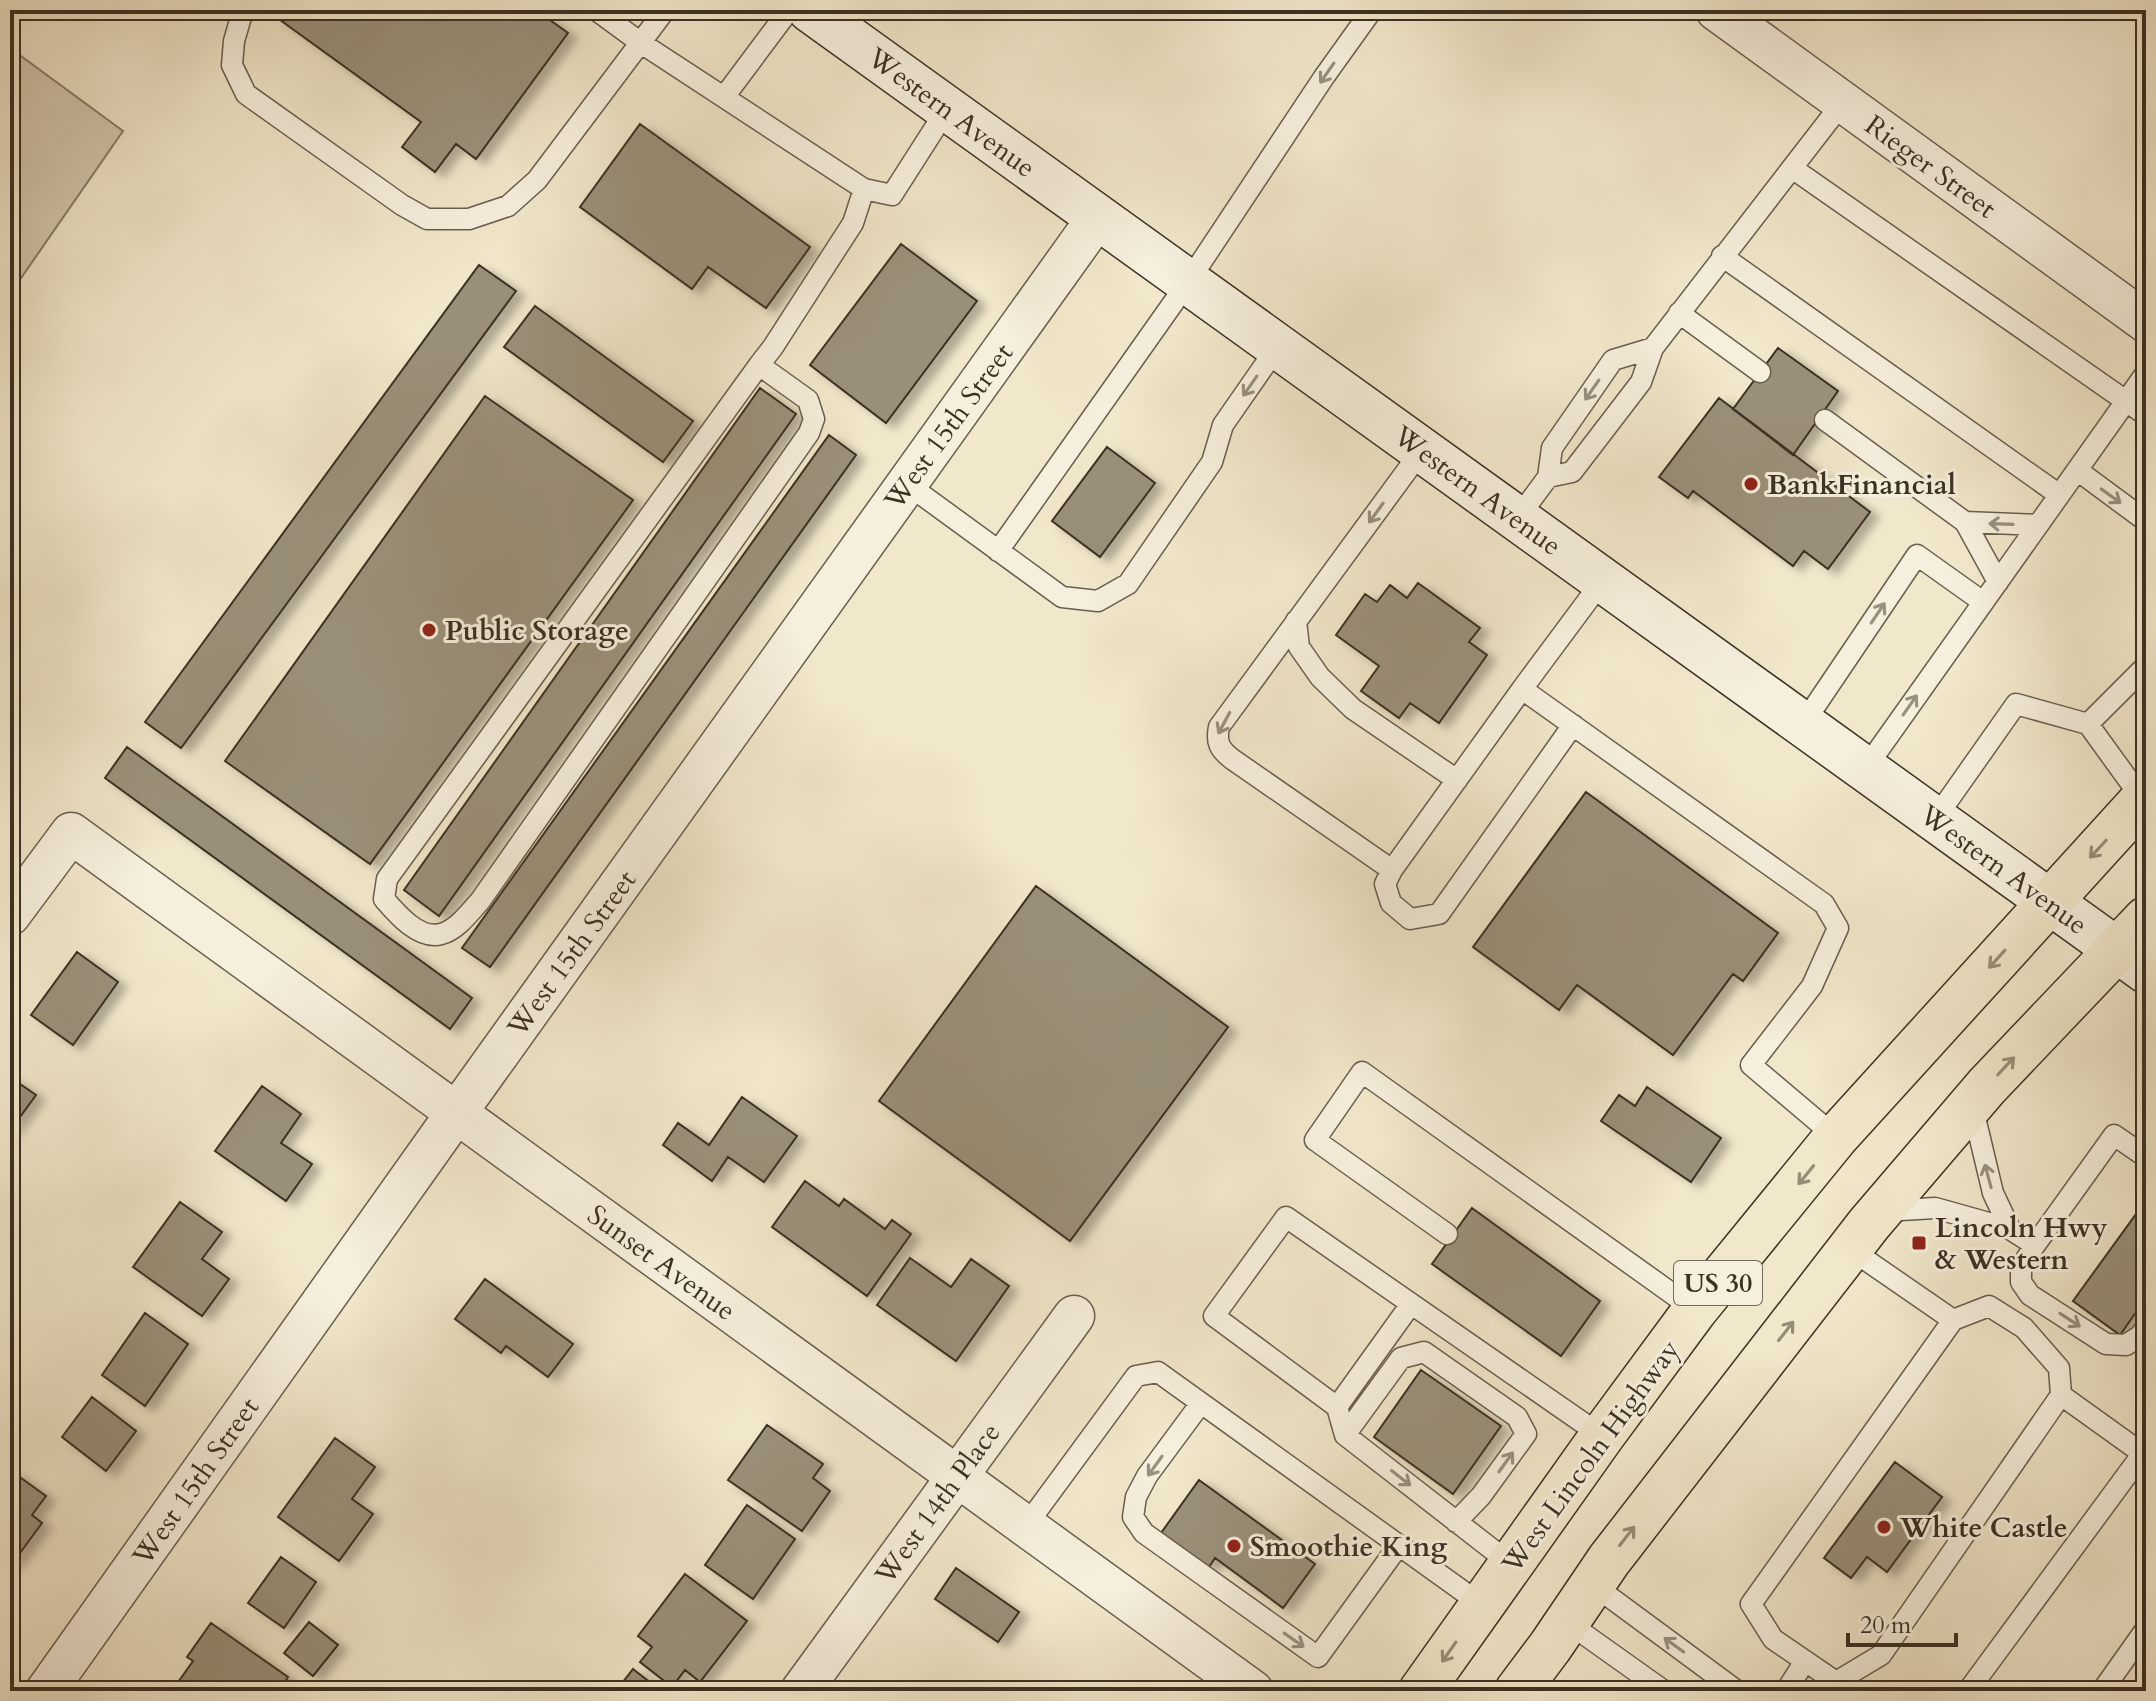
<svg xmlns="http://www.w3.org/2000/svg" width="2156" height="1701" viewBox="0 0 2156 1701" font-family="Cardo,serif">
<defs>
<filter id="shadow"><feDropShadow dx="9" dy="5" stdDeviation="4" flood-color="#0004"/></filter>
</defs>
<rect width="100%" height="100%" fill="#f1e7ca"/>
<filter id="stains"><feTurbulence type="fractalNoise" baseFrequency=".0025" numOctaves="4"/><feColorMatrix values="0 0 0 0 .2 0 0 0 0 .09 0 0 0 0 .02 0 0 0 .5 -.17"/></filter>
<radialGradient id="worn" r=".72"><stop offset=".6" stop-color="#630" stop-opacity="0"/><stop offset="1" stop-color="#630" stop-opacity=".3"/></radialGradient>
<!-- green -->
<path fill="#d2c8ae" stroke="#867c69" stroke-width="2" d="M10 48 123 131 10 294Z"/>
<!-- building -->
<path fill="#9a907a" stroke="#3b3124" stroke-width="2" filter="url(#shadow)" d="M281 10H536L568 33 476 159 456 144 435 172 402 147 421 122 276 17Z
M640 124 810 247 766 308 708 267 692 289 580 207Z
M901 244 977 301 886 423 810 365Z
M901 244 977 301 886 423 810 365Z
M479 265 516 291 181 748 145 722Z
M479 265 516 291 181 748 145 722Z
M535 306 693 421 663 462 504 347Z
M535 306 693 421 663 462 504 347Z
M1778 348 1838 391 1793 455 1733 409Z
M760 388 796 414 439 916 404 890Z
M760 388 796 414 439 916 404 890Z
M485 396 633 500 370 864 225 761Z
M485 396 633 500 370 864 225 761Z
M1719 398 1870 512 1828 569 1804 551 1793 566 1693 491 1688 498 1659 477Z
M829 435 856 455 490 967 462 948Z
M829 435 856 455 490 967 462 948Z
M1107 447 1155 483 1100 557 1052 521Z
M1418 583 1480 628 1469 642 1487 655 1439 723 1410 703 1399 718 1361 691 1379 666 1336 635 1365 594 1377 602 1390 585 1407 598Z
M127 747 472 998 450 1029 105 778Z
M127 747 472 998 450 1029 105 778Z
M1586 792 1778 933 1743 981 1733 974 1673 1055 1577 985 1559 1010 1473 947Z
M1036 886 1228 1027 1070 1241 879 1101Z
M77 952 118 982 73 1045 31 1015Z
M10 1077 36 1095 10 1131Z
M262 1086 301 1114 281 1143 312 1164 286 1201 215 1151Z
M1647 1087 1721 1138 1691 1182 1601 1121 1619 1095 1635 1106Z
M742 1097 797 1136 764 1182 728 1157 712 1181 663 1145 678 1123 709 1145Z
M805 1181 839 1206 844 1199 885 1229 892 1220 911 1234 867 1296 772 1227Z
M180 1202 222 1232 202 1259 229 1279 202 1316 133 1267Z
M1472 1208 1600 1301 1561 1356 1432 1264Z
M2139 1210 2146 1215V1298L2120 1335 2073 1301Z
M910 1258 951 1287 971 1259 1009 1286 956 1361 877 1305Z
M485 1279 573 1344 548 1377 506 1346 501 1353 455 1319Z
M145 1313 188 1344 145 1406 102 1375Z
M1421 1370 1501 1426 1453 1494 1374 1437Z
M92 1397 136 1431 106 1471 62 1437Z
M767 1425 823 1464 813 1478 830 1491 802 1531 728 1480Z
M335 1438 375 1467 352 1499 373 1514 339 1561 278 1517Z
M1895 1462 1942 1497 1887 1572 1867 1557 1851 1578 1824 1558Z
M10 1470 46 1496 32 1515 42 1523 12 1564 10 1562Z
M1199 1480 1315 1564 1283 1608 1215 1558 1209 1567 1161 1533Z
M747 1505 795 1539 753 1599 705 1565Z
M281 1557 316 1582 284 1628 248 1603Z
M956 1568 1019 1612 998 1642 935 1599Z
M685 1574 747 1621 700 1682 685 1670 672 1687 640 1662 652 1647 638 1636Z
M309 1622 338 1645 313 1676 284 1653Z
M211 1623 288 1677 279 1691H184L176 1685 193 1661 187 1657Z
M633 1669 661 1691H616Z"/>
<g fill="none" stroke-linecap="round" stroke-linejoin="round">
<defs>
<path id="service" d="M246 10 241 17 234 41 232 65 246 94 402 205 427 219H469L508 206 537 180 665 10
M596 10 641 43 864 189 892 195 947 109
M724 97 789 10
M1792 168 2146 415
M1722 256 2058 494
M1679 313 1760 372
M1653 348 1613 360 1552 448 1548 477 1572 472 1641 382 1653 348 1843 102
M759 365 808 400 814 419 809 433 480 901C469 913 457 930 441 934 419 940 397 914 384 899L387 879 759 365 773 347 853 223 864 189
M1825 420 1965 522 1998 582
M2077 470 2146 521
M907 484 1062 597 1098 601 1128 584 1212 462 1223 425 1278 346
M1517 519 1548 477
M1965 522 2038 525
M998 551 1188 282 1324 77 1372 10
M1603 580 1522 689 1824 904 1838 928 1812 986 1751 1065 1836 1137
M1296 621 1299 647 1320 677 1353 709 1457 780
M1522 689 1392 870 1385 884 1391 903 1410 919 1439 914 1573 725
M1803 724 1917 555 1983 602
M2088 724 2143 800
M1865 769 2146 373
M1935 819 2016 704 2088 724 2146 666
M1392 870 1232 759C1219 749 1216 742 1219 727L1422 450
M1884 1211 1935 1208 2010 1229 1993 1193 1972 1105
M2010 1229 2035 1245 2021 1267V1282L2030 1295 2106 1344 2126 1345 2140 1336 2146 1328
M1447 1234 1315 1140 1362 1072 1695 1310
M2035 1245 2114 1135 2146 1157
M1850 1249 1953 1320
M1989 1306 2024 1328 2059 1368 2061 1395 1881 1655 1836 1682 1773 1639 1751 1604 1953 1320Z
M2061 1395 2146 1456
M1201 1403 1147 1476 1136 1497 1133 1517 1144 1533 1318 1657 1399 1545
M1337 1407 1411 1304
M1345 1435 1401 1358 1424 1352 1517 1417 1526 1434 1481 1496 1456 1522
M1025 1527 1136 1376 1158 1372 1482 1605
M1511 1564 1345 1435 1337 1407 1214 1316 1286 1217 1602 1436
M1592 1584 1737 1691
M1567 1622 1664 1691
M1786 1691 1805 1661
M1968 1691 2146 1449
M2102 1691 2146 1629"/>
<path id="minor" d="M1716 10 2146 322
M10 915 71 833C465 1118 857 1407 1253 1691
M46 1691 457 1112 1098 217
M801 1691 1074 1316"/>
<path id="secondary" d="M810 10 2146 971"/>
<path id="primary" d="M1421 1691 1602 1436 1695 1310 1836 1137 2146 796
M1517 1691 1550 1647 1609 1560 1869 1224 1987 1086 2146 919"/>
</defs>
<!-- service casing -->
<use href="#service" stroke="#685e4e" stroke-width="23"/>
<!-- minor casing -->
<use href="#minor" stroke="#685e4e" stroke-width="43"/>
<!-- secondary casing -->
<use href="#secondary" stroke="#3b3124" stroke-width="47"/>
<!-- primary casing -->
<use href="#primary" stroke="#3b3124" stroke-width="47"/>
<!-- service -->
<use href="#service" stroke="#f6efdd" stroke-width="20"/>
<!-- minor -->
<use href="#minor" stroke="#f6efdd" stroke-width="40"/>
<!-- secondary -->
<use href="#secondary" stroke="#f6efdd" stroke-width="44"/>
<!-- primary -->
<use href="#primary" stroke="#f1e7ca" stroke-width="44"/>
</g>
<!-- one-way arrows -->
<defs><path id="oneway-shaft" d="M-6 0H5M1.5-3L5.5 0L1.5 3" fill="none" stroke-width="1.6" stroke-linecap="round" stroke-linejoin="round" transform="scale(2)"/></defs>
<g stroke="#989080">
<use href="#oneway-shaft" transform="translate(1327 73) rotate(125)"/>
<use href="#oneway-shaft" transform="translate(1250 386) rotate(125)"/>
<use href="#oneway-shaft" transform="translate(1592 390) rotate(125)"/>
<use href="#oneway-shaft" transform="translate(2111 496) rotate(36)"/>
<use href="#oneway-shaft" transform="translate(1376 513) rotate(126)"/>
<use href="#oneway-shaft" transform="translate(2001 524) rotate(-178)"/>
<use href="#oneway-shaft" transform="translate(1878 613) rotate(-56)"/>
<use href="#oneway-shaft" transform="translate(1910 705) rotate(-55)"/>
<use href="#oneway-shaft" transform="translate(1224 723) rotate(118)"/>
<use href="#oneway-shaft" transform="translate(1988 1176) rotate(-105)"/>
<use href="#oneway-shaft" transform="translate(2070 1320) rotate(33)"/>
<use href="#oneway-shaft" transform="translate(1506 1462) rotate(-54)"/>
<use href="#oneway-shaft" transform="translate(1155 1466) rotate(126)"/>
<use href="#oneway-shaft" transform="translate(1401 1478) rotate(38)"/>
<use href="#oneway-shaft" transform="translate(1294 1640) rotate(35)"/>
<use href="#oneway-shaft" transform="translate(1674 1645) rotate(-144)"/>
</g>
<g stroke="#968c77">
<use href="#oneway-shaft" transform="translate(2098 849) rotate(133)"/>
<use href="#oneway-shaft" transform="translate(1997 959) rotate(132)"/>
<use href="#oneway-shaft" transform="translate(2006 1066) rotate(-47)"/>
<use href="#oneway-shaft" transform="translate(1806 1175) rotate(129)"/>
<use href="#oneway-shaft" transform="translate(1786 1331) rotate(-52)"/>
<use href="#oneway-shaft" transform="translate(1627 1536) rotate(-52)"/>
<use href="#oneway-shaft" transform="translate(1449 1652) rotate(125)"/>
</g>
<!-- markers -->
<g fill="#8f2418" stroke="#f6efdd" stroke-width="3">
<circle cx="1751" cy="484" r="8"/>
<circle cx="429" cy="630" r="8"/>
<rect x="1911" y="1235" width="16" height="16" rx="4"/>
<circle cx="1884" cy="1527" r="8"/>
<circle cx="1234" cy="1546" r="8"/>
</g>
<g text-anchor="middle" stroke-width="6" stroke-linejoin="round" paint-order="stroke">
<!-- shield labels -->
<rect fill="#f6efdd" stroke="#736a5c" stroke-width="2" x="1674" y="1261" width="88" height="44" rx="6"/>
<g font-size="26" font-weight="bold" fill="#3b3124">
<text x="1718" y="1292">US 30</text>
</g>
<!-- street labels -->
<g font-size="28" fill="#3b3124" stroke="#f6efdd">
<text transform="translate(952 112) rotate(36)" y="10">Western Avenue</text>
<text transform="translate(1931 166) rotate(36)" y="10">Rieger Street</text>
<text transform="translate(948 426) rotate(-54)" y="10">West 15th Street</text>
<text transform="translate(1478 490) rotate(36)" y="10">Western Avenue</text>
<text transform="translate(2004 869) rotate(36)" y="10">Western Avenue</text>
<text transform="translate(571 953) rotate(-54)" y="10">West 15th Street</text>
<text transform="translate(662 1262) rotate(36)" y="10">Sunset Avenue</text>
<text transform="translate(1590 1456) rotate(-54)" y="10">West Lincoln Highway</text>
<text transform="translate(195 1481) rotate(-55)" y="10">West 15th Street</text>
<text transform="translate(937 1503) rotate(-54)" y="10">West 14th Place</text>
</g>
<!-- poi labels -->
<g font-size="28" font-weight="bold" fill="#3b3124" stroke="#f6efdd" text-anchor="start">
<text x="1767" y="494">BankFinancial</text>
<text x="445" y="640">Public Storage</text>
<text x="1935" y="1237">Lincoln Hwy<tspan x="1935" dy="32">&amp; Western</tspan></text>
<text x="1900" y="1537">White Castle</text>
<text x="1250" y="1556">Smoothie King</text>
</g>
</g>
<!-- margin -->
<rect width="2156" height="1701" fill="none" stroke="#f1e7ca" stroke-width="40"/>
<rect x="12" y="12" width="2132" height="1677" fill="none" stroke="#3b3124" stroke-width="4"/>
<rect x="20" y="20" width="2116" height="1661" fill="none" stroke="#3b3124" stroke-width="2"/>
<!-- scale -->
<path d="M1848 1633v12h108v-12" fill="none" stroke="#3b3124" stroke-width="4"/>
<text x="1860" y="1633" font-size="24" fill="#3b3124" stroke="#f6efdd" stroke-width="6" paint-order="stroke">20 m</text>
<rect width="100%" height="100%" filter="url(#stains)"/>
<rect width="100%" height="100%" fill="url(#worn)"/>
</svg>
